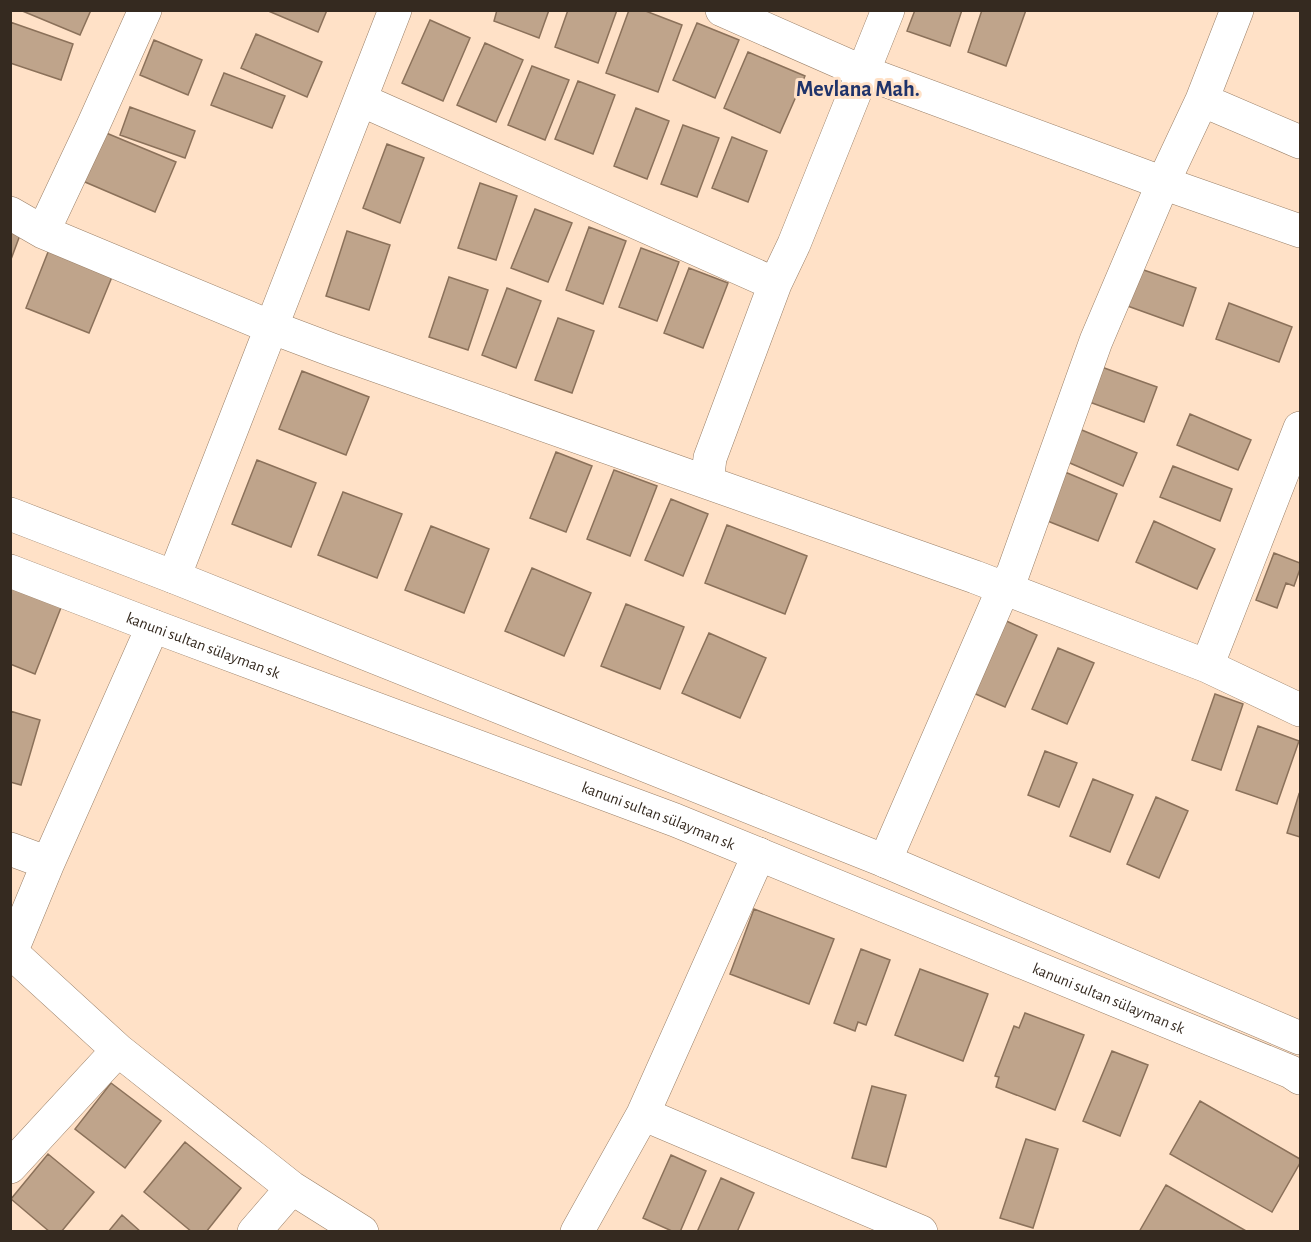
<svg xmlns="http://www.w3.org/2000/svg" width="1311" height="1242" viewBox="0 0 1311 1242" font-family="'Alegreya Sans',sans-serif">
<rect width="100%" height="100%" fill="#ffe1c7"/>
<!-- building -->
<path fill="#bfa48b" stroke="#8b715a" stroke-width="1.5" d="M20 10H91L80 35Z
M266 10H327L318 32Z
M497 10H549L539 38 494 21Z
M568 10H617L598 63 555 47Z
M629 10H643L682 25 658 92 606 73Z
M915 10H962L950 46 907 31Z
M982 10H1026L1006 66 968 52Z
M430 20 470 38 443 101 402 83Z
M10 22 73 44 61 80 10 63Z
M697 23 739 40 715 98 673 80Z
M256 34 322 62 307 97 241 68Z
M154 40 202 60 188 95 140 75Z
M485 43 523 60 496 122 457 105Z
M748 52 805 76 780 133 724 108Z
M532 66 569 80 545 140 508 125Z
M224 73 285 96 272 128 211 105Z
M578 81 615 95 593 154 555 139Z
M130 107 195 131 185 158 120 135Z
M636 108 669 121 647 179 614 166Z
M683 125 719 138 697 197 661 184Z
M99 130 176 162 155 212 78 179Z
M732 137 767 151 748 202 712 188Z
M387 144 424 158 400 223 363 208Z
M480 183 517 196 496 260 458 248Z
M535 209 572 223 548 282 511 268Z
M10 222 23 227 10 262Z
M589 227 626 241 603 304 566 290Z
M347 231 390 245 369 310 326 296Z
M50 247 114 272 89 333 26 308Z
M641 248 679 262 657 321 619 307Z
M1135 267 1196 288 1183 326 1122 304Z
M689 268 728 283 703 348 664 333Z
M449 277 488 290 468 350 429 337Z
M507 288 541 301 516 368 482 355Z
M1229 303 1292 327 1279 362 1216 339Z
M558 318 594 331 572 393 535 380Z
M1096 365 1157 387 1144 422 1084 400Z
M302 371 369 397 346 455 279 429Z
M1190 414 1251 440 1238 470 1177 445Z
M1077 428 1137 453 1123 486 1063 460Z
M556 452 592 466 566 532 530 518Z
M257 460 316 483 291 547 232 524Z
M1173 466 1232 489 1220 521 1160 497Z
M614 470 657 486 630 556 587 539Z
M1065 472 1117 494 1098 541 1045 520Z
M343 492 402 514 377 578 318 555Z
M671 499 708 514 683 576 645 560Z
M1154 521 1215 549 1197 589 1136 562Z
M727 525 807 556 785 614 705 583Z
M431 526 489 549 464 613 405 590Z
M1274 553 1300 563V569L1294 586 1286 583 1277 608 1256 600Z
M532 568 591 593 564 656 505 631Z
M10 579 64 600 35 674 10 664Z
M626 604 684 627 660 689 601 666Z
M1002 619 1037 635 1005 707 969 691Z
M709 633 766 658 740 718 682 693Z
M1058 648 1094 663 1067 724 1032 709Z
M1215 694 1243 704 1221 770 1192 760Z
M10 711 40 720 21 785 10 782Z
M1258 726 1299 741 1277 804 1236 790Z
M1045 751 1077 763 1059 807 1028 795Z
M1093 779 1133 795 1110 852 1070 836Z
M1299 794 1300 795V837L1287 833Z
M1156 797 1188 811 1159 878 1127 864Z
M754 909 834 939 809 1004 730 974Z
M861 949 890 960 866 1025 858 1022 855 1031 834 1023Z
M920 969 988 994 963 1061 895 1035Z
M1025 1013 1084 1035 1055 1110 996 1087 999 1077 995 1076 1014 1026 1019 1028Z
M1112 1051 1148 1065 1120 1136 1083 1121Z
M111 1083 161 1121 125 1168 75 1129Z
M872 1086 906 1095 886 1167 852 1158Z
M1200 1101 1300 1159V1163L1272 1212 1170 1154Z
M1026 1139 1058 1149 1033 1228 1000 1218Z
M185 1142 241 1188 206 1232H192L144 1192Z
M48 1154 94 1192 61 1232H50L11 1199Z
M671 1155 706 1171 680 1232H674L643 1218Z
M721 1178 754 1193 737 1232H697Z
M1166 1185 1248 1232H1139Z
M122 1215 141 1232H108Z"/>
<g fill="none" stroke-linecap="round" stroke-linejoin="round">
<defs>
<path id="minor" d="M722 10 863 72 1163 183 1300 231
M361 100 775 284
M1202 100 1300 142
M10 213 43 232 271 327 332 350 975 577 1207 666 1300 710
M43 232 92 128 145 10
M707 482 710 458 775 284 794 244 888 10
M174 577 395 10
M1207 666 1300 428
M10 849 48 863
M885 861 1003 589 1013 573 1096 341 1163 183 1202 100 1237 10
M12 953 118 1050 292 1188 362 1232
M10 955 48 863 153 626
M643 1114 921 1232
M10 1167 118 1050
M254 1232 292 1188
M577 1232 643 1114 759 854"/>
<g id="major">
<path d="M10 514 174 577 885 861 1300 1038"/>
<path id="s1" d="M10 571 153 626 675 820 1291 1072 1300 1078"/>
</g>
</defs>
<!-- minor casing -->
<use href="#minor" stroke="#997f67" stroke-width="34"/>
<!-- major casing -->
<use href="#major" stroke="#997f67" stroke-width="34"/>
<!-- minor -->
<use href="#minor" stroke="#fff" stroke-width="33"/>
<!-- major -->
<use href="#major" stroke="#fff" stroke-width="33"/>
</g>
<g text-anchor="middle" stroke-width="6" stroke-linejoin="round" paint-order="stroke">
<!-- street labels -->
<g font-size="16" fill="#352a20" stroke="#ffe1c7">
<text dy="6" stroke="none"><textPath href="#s1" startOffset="207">kanuni sultan sülayman sk</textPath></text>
<text dy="6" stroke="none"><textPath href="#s1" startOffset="693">kanuni sultan sülayman sk</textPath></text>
<text dy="6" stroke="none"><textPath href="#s1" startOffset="1179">kanuni sultan sülayman sk</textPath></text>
</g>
<!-- district labels -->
<g font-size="22" font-weight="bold" fill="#1f336a" stroke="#ffe1c7">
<text x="858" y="96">Mevlana Mah.</text>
</g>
</g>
<!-- border -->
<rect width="1311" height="1242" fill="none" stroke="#352a20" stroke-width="24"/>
</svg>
